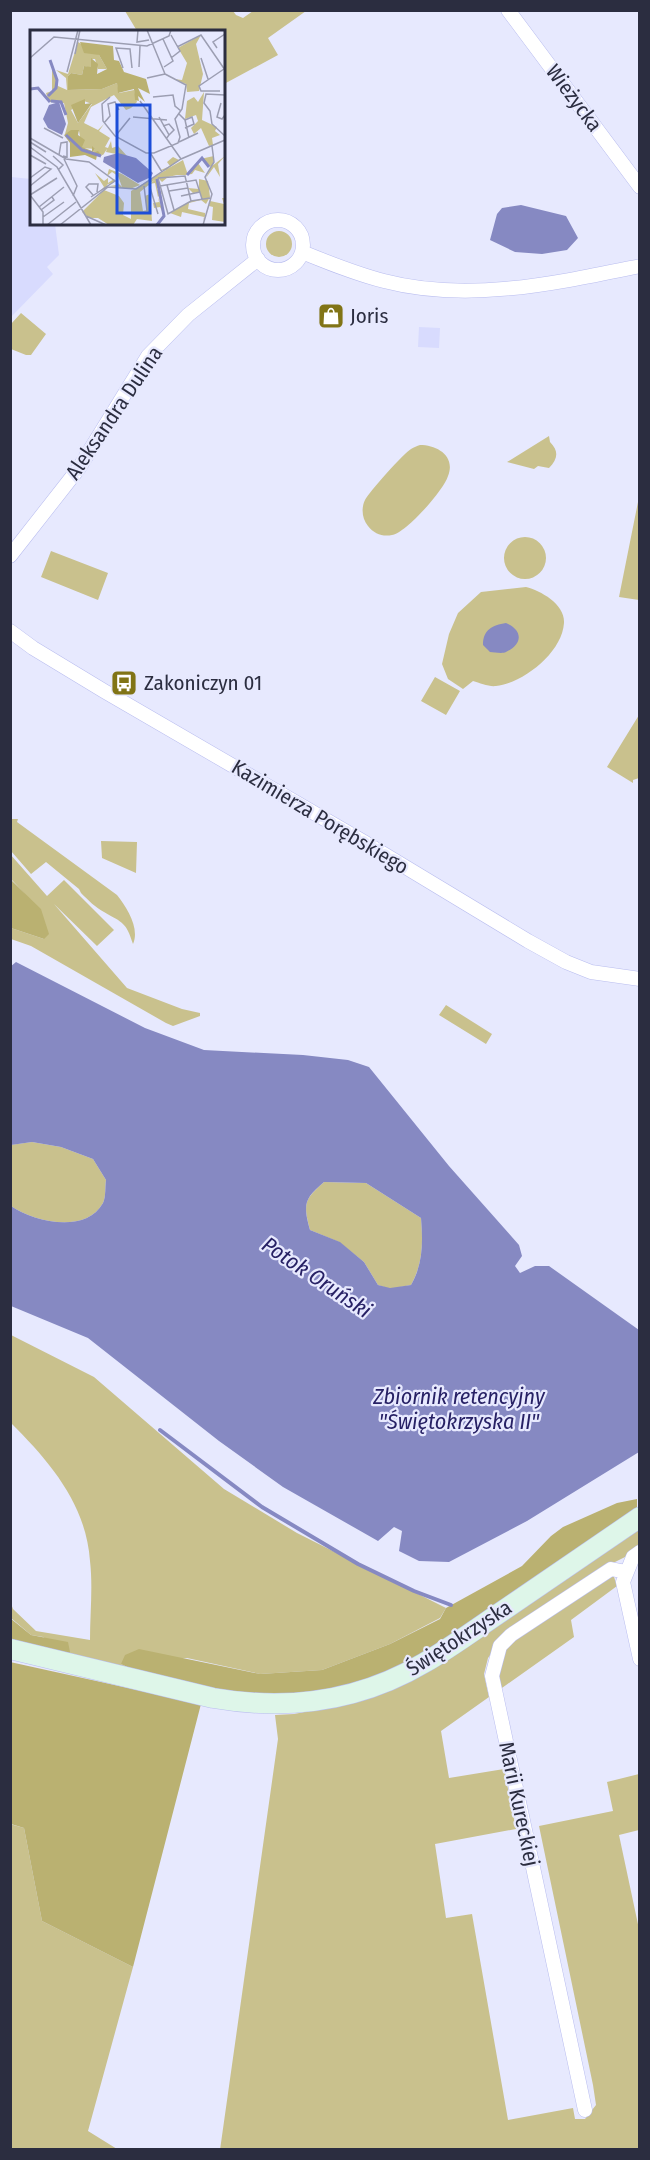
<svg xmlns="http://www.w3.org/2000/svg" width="650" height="2160" viewBox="0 0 650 2160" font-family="'Fira Sans Condensed',sans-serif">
<rect width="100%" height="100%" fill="#e7e9fe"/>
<!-- built -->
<path fill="#d8dbfe" d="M11 177 31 179 32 224H55L59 255 47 267 53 274 11 317Z
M419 327 440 328 439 348 418 347Z"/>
<!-- green -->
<path fill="#c9c18d" d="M125 11H233L236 15 243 18 253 11H306L268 38 278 55 224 84V32L137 31Z
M266 244a13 13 0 1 1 26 0a13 13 0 1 1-26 0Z
M21 313 46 334 31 355H26L11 349V324Z
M549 436 550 442C559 451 558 459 549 468L538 466 534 469 507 462Z
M420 445C437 445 456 456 448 476 444 490 405 534 392 535 383 537 374 534 368 526 362 519 361 508 365 500 369 492 404 453 411 449 414 447 417 446 420 445Z
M639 497V600L619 597Z
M504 558a21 21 0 1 1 42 0a21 21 0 1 1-42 0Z
M51 551 108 573 98 600 41 577Z
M526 587C541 591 565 604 564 623 562 653 523 683 496 686 489 687 480 683 473 681L463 689 448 679 442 664 449 634 458 613 481 592Z
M435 677 460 691 446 715 421 701Z
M639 715V778L633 780V783L607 767Z
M10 819H18L17 822 117 895C127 908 140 928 133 944 126 922 123 923 104 912 96 908 88 900 81 893L79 889 46 862 31 874 11 851Z
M101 841 137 842 136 873 102 858Z
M10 854 47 896 64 880 114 930 97 946 54 904 127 988 182 1009 200 1013V1016L173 1026 166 1023 31 946 11 939V928L44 939 24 893 11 879Z
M446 1005 492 1034 486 1044 439 1015Z
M32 1142 61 1147 93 1159 106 1180C105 1186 106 1197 103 1203 86 1234 34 1222 11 1206L10 1145Z
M324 1182 366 1183 421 1218C423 1243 423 1263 411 1285L390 1289 378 1285 364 1262 339 1242 310 1230C303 1203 304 1200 324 1182Z
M11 1335 94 1377 224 1489 297 1533 446 1608 440 1618 390 1644 322 1670 260 1674 187 1658 121 1664 135 1671 67 1655 43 1637 31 1635 11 1618 10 1601 13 1609 36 1631 90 1640C90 1614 93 1587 90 1561 86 1504 50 1462 11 1423Z
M639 1526V1546L625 1557 605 1567 502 1639 488 1658 484 1674 489 1697 441 1731 449 1778 504 1769 516 1829 435 1844 446 1918 472 1914 508 2120 573 2108 575 2119H585L596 2105 593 2085 539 1826 613 1811 607 1782 639 1774V1830L619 1835 639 1929V2149L220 2150 278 1739 275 1715 294 1714 357 1702 405 1683Z
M605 1575 614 1577 617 1586 571 1620 574 1637 499 1690 496 1674 507 1646Z
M10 1824 24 1828 42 1921 133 1967 88 2131 117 2149H11Z"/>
<!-- forest -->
<path fill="#bab171" d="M10 879 41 909 49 934 44 939 11 928Z
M637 1499V1509L418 1658 368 1680 313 1693 267 1697 216 1689 135 1671 121 1664 125 1655 139 1649 260 1674 322 1670 390 1644 440 1619 446 1608 522 1566 551 1536 563 1527 617 1503Z
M10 1618 31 1635 68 1642 70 1652 67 1655 11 1642Z
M10 1662 201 1704 133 1967 42 1921 24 1828 11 1824Z"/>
<!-- water -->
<path fill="#8689c2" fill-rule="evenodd" d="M521 205 566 216 578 238 567 250 542 254 515 252 490 240 497 214 502 208Z
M506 623C523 630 523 644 506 652 502 654 494 652 490 652L483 645C483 630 492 625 506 623Z
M16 962 145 1028 204 1050 303 1055 348 1060 369 1067 449 1166 519 1245 522 1256 515 1266 520 1273 535 1266H549L639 1330V1452L527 1521 449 1562 419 1561 399 1551 402 1531 394 1527 378 1541 283 1487 219 1441 88 1338 11 1306V1206C34 1222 86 1234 103 1203 106 1197 105 1186 106 1180L93 1159 61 1147 32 1142 11 1145 10 967ZM324 1182 366 1183 421 1218C423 1243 423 1264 411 1285L390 1288 378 1285 364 1262 340 1242 310 1230C303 1204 304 1199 324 1182Z"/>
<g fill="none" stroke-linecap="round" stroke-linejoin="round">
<!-- stream -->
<path stroke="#8689c2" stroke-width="4" d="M160 1430 262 1507 358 1564 414 1591 451 1605"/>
<defs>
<path id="street" d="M508 10 640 187
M253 245a25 25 0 1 1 50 0a25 25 0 1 1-50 0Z
M302 252C329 263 356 274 384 281 468 303 557 283 640 266
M10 556 79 468 148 356 188 315 258 259
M10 631 33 648 104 691 364 842 528 941 566 962 591 972 640 979
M640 1552 633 1557 623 1582 640 1659
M585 2110 492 1676 500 1646 511 1635 611 1569 626 1572"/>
<path id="secondary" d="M10 1649 213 1698C288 1711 358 1702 424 1663 452 1647 477 1628 504 1610 549 1579 594 1548 640 1517"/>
</defs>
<!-- street casing -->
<use href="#street" stroke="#b9bdef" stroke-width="15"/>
<!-- secondary casing -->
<use href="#secondary" stroke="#b9bdef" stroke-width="21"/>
<!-- street -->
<use href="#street" stroke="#fff" stroke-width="14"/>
<!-- secondary -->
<use href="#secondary" stroke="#def6e9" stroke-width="20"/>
</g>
<!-- icons -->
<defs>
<symbol id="shop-square" viewBox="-11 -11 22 22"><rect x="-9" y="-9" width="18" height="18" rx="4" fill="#817416" stroke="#e7e9fe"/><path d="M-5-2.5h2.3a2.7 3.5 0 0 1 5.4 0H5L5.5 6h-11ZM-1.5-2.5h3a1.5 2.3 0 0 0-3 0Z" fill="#fff"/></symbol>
<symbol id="bus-square" viewBox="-11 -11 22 22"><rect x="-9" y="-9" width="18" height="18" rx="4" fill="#817416" stroke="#e7e9fe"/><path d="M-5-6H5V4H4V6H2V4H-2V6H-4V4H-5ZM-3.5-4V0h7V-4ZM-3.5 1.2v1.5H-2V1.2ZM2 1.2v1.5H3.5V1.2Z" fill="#fff"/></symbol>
</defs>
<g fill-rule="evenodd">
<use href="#shop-square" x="316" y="301" width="30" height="30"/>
<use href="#bus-square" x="109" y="668" width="30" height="30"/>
</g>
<g text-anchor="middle" stroke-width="4.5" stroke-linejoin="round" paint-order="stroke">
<!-- street labels -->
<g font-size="21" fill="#2b2d40" stroke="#e7e9fe">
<text transform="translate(574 98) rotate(53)" y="7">Wieżycka</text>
<text transform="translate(114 413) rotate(-56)" y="7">Aleksandra Dulina</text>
<text transform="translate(320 817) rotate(31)" y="7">Kazimierza Porębskiego</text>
<text transform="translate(459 1638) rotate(-33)" y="7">Świętokrzyska</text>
<text transform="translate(519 1804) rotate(78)" y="7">Marii Kureckiej</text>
</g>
<!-- poi labels -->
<g font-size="21" fill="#2b2d40" stroke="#e7e9fe" text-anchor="start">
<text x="350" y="323">Joris</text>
<text x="144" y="690">Zakoniczyn 01</text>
</g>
<!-- water labels -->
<g font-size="22" font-style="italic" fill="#272165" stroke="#e7e9fe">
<text transform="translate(317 1277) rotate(34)" y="8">Potok Oruński</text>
<text x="459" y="1404">Zbiornik retencyjny<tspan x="459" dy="25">"Świętokrzyska II"</tspan></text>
</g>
</g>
<!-- overview -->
<g transform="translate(30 30)">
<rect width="195" height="195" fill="#e7e9fe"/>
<path d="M171 5 166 14 173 44 169 61 157 62 156 54 144 49 152 50 157 33 148 18ZM48 12 69 25 77 39H68L65 29H61V38L54 36 52 45 41 43 38 46V60L72 59 87 53 89 63 104 60 107 72 101 78 96 80 84 65 61 77 54 93 68 100 74 94 69 101 80 108 75 117 78 118 81 111 82 118 88 116 97 126 76 122 77 119 73 125 62 123 65 119 52 118 49 101 35 104 38 93 34 73 19 72 16 63 22 61V33L28 56 37 60 36 48 26 40 38 44ZM54 71 62 74 48 93 41 80ZM174 62 172 90 187 97 185 101 190 105 182 108 183 115 179 116 171 98 164 104 161 98 168 91 166 85 155 89 157 71 164 67 168 72ZM183 122 184 125V131L182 136 195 126 188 134 190 147 184 137 176 148 181 137 172 129 168 133 175 143 165 140 162 144 155 145H147L138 147 132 152 128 148 127 159 132 163 128 167 134 185 130 177 124 178 123 173 129 172 125 153 119 154 126 149 110 162 113 181 117 180 115 166 120 164 122 191 107 189 103 195H79L68 188H59L52 182 74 160 89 166 94 173 93 185 101 189V161L136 140H131L140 136 137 132 143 127 149 130 137 139 153 130 158 145 170 129 184 126ZM79 139 92 144 110 155 100 159 79 156 87 155 85 150 83 153 78 154 75 158 69 162 74 157 65 143 74 151 78 148V153L84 149 92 157 88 146 82 142 77 146ZM169 149 178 151 180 167 176 174 171 170 159 173 158 179 175 183V186L173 191 174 187 152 182 151 187 140 183 161 171 172 169 170 162 163 163 158 158 169 159ZM192 168H195V192L182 190 183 177 179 176 180 171 194 174Z" fill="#c9c18d" fill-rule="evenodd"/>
<path d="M50 12 83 16 84 30 89 31 94 42 116 49 120 64 108 58 115 72 108 66 109 71 105 70 104 59 88 63 87 53 72 59 38 60V46L41 43 52 45 54 36 61 37V28L68 34 67 44 77 39 69 25 54 23ZM55 69V74L62 73 48 93 41 75ZM41 100H49L48 105 55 110 52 117 62 121V116L65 119 61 124 68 121 72 126 67 125 66 130 55 125 40 127V113L34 105Z" fill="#bab171"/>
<path d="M29 72 36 94 32 105 18 98 13 89 19 75ZM88 123 106 128 123 143 121 147 108 153 73 132 74 127Z" fill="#8689c2"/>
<path fill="none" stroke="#8689c2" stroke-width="3" d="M0 59 8 58 20 72M18 66 26 58 27 50 20 30M21 71 31 72 36 85M36 105 52 120 71 126M157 145 172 128 179 137M127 149 134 186 127 195"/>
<path fill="none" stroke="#9c9eb2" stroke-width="1.5" d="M108 0 107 12 119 10M117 0 135 44M141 5 150 21 141 28M133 9 143 31 134 37M147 17 171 5 195 40M187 18 183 12 195 4M45 24 50 0M0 28 24 7 117 16 139 6 141 0M171 28 178 49M109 37 110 16M93 38 86 18 100 19 102 38M37 42 48 0M117 48 135 44M190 61H171L169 56 194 39M195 65 176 64 174 73 180 81 182 94 195 106M80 67 72 74 73 91 85 106 116 123H124L148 113 150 107 145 89 152 79 156 55 135 44M123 67 143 65 145 76 151 81M110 71 151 129M191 73 187 87 192 89 195 85M149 84 155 90 159 108M103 87 137 90M129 87 139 105 136 109M155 90 162 87 164 94 155 98M74 93 80 86 78 74 85 72 89 80M133 96 139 94 144 100 139 105M14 98 33 108M87 104 100 88M0 108 36 129 59 132 85 151 61 167M0 112 16 122M149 112 168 103M0 117 27 137 61 195M121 124 132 142M0 125 16 134M29 125 31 113 37 112V127L33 126M23 126 33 135 28 140M34 129 47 156 43 166M0 148 15 137 21 139 0 156M128 148 138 184 161 171 180 168M128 148 155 146 161 171M119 154 128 184M137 155 144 180M114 156 117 181M130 156 166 150 172 169M139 161 158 158M0 165 13 182V195M0 165 27 148M63 165 56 157 59 154H68L67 162M151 166 170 162M9 177 34 157M11 180 24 170 22 167M56 186 76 195M13 187 34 172M17 195 46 172M30 195 78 157 106 159 151 129 195 110M173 195 182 164 175 147 184 132 182 116"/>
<path fill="#1d4ed8" fill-opacity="0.15" stroke="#1d4ed8" stroke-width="3" d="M87 75H120V183H87Z"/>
<rect width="195" height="195" fill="none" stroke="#2b2d40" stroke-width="3"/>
</g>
<!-- border -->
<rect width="650" height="2160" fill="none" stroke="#2b2d40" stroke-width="24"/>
</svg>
